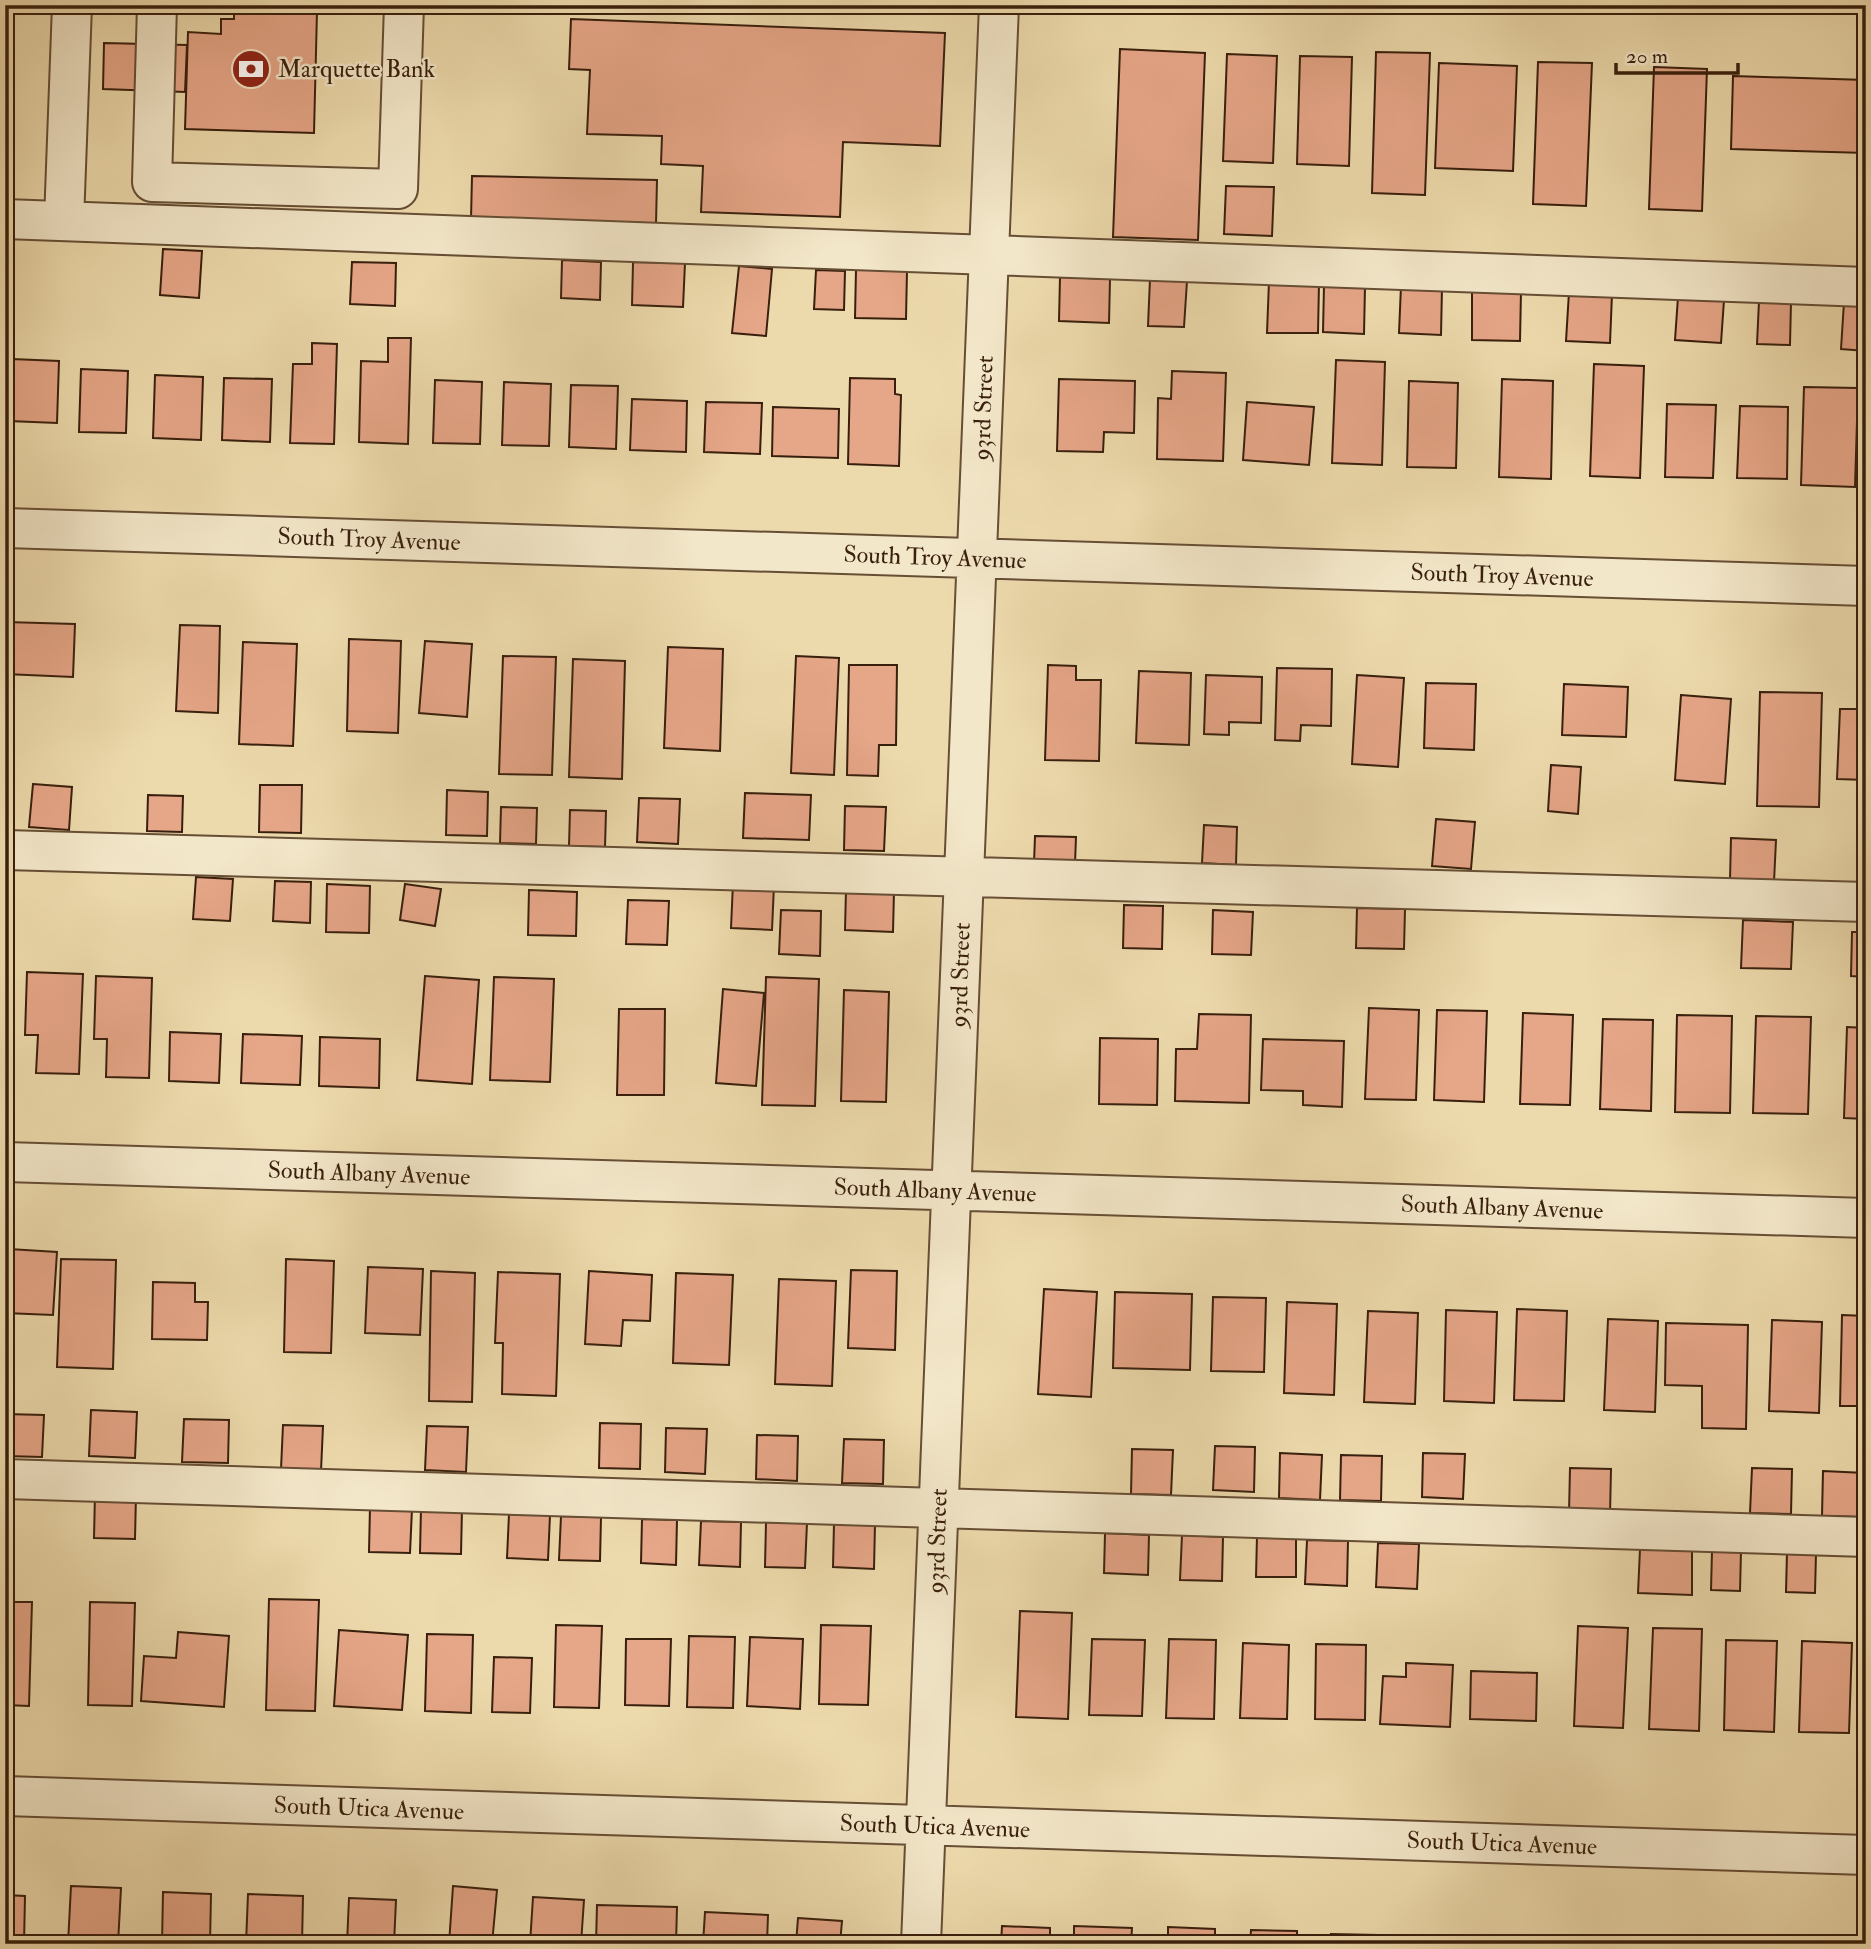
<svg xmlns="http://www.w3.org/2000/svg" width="1871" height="1949" viewBox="0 0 1871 1949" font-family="'IM FELL Double Pica',serif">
<rect width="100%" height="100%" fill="#eddaac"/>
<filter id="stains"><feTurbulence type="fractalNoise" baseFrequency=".00286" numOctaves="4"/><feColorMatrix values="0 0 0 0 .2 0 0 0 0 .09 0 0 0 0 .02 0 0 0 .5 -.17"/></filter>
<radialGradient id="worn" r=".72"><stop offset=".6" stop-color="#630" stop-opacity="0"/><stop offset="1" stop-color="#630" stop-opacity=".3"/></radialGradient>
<!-- building -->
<path fill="#e6a688" stroke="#391f0d" stroke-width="2" d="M234 8 317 11 314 133 185 129 188 32 221 34V19H234Z
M571 19 945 33 940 146 843 142 840 217 701 212 703 166 661 164 662 136 587 134 590 70 569 69Z
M104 43 187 45 185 92 103 89Z
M1120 49 1205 53 1198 240 1113 237Z
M1376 52 1430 53 1425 195 1372 193Z
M1227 54 1277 56 1273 163 1223 161Z
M1300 56 1352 57 1349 166 1297 164Z
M1538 62 1592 63 1586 206 1533 204Z
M1439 63 1517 66 1513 171 1435 168Z
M1654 67 1707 69 1702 211 1649 209Z
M1733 76 1866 80V153L1731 149Z
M472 176 657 180 656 224 471 219Z
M1226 186 1274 187 1272 236 1224 234Z
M163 249 202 251 199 298 160 295Z
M562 260 601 262 600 300 561 298Z
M352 262 396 263 395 306 350 304Z
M633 262 685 263 683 307 632 305Z
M739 266 772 269 766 336 732 333Z
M856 269 907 270 906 319 855 318Z
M816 270 845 271 844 310 814 309Z
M1060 277 1110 279 1109 323 1059 321Z
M1150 279 1187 281 1184 327 1148 326Z
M1269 281 1319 283 1318 333H1267Z
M1324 285 1365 286 1364 334 1323 332Z
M1401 286 1442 287 1441 335 1399 333Z
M1472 290 1521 291 1520 341 1472 340Z
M1569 292 1612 294 1610 343 1566 341Z
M1678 297 1724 300 1721 343 1675 340Z
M1759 301 1791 302 1790 345 1757 344Z
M1844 302 1866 303V351L1841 349Z
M388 338H411L408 444 359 442 361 361 388 362Z
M312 343 337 344 334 444 290 443 293 364H312Z
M12 359 59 361 57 423 9 421Z
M1336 360 1385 362 1382 465 1332 463Z
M1594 364 1644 366 1640 478 1590 476Z
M81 369 128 371 126 433 79 432Z
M1172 371 1226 373 1223 461 1157 459 1158 398 1171 399Z
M155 375 203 377 201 440 153 438Z
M224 378 272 379 270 442 222 440Z
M850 378 895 379V394L901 395 899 466 848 464Z
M1059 379 1135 381 1134 433 1104 432 1103 452 1057 451Z
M1502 379 1553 381 1551 479 1499 477Z
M435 380 482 382 480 444 433 443Z
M1409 381 1458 383 1456 468 1407 467Z
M504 382 551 384 549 446 502 445Z
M571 385 618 386 616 449 569 447Z
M1804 387 1858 388 1855 487 1801 485Z
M632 399 687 401 686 452 630 450Z
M706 402 762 403 760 454 704 452Z
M1247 402 1314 407 1309 465 1243 460Z
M1667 404 1716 405 1713 478 1665 477Z
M1740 406 1788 407 1787 479 1737 478Z
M773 407 839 409 838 458 772 456Z
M6 622 75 624 73 677 5 674Z
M180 625 220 626 218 713 176 711Z
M349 639 401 641 398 733 347 731Z
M425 641 472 644 467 717 419 713Z
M243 642 297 644 293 746 239 744Z
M668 647 723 649 720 751 664 748Z
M503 656 556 657 552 775 499 774Z
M796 656 839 658 834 775 791 773Z
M573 659 625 661 622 779 569 777Z
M849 665H897L896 745H879L878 776 847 775Z
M1048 665 1076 666V680H1101L1099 761 1045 760Z
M1277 668 1332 669 1331 726 1301 725 1300 741 1275 740Z
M1139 671 1191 673 1189 745 1136 743Z
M1206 675 1262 677 1261 723 1229 722V735L1204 734Z
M1357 675 1404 678 1398 767 1352 764Z
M1426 683 1476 684 1474 750 1424 748Z
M1564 684 1628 687 1626 737 1562 735Z
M1760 692 1822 693 1819 807 1757 806Z
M1681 695 1731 699 1725 784 1675 780Z
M1864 695H1866V780L1837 779 1840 709H1864Z
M1551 765 1581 767 1578 814 1548 811Z
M33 784 72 787 69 830 29 827Z
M260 785H302L301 833 259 832Z
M447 790 488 792 487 836 446 835Z
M745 793 811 795 809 840 743 838Z
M148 795 183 796 182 832 147 831Z
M639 798 680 799 678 844 637 842Z
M845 806 886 807 884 851 844 850Z
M501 807 537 808 536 844 500 843Z
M570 810 606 811 605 847 569 846Z
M1436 819 1475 822 1471 869 1432 866Z
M1204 825 1237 827 1236 865 1202 863Z
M1035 836 1076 837 1075 864 1034 863Z
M1731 838 1776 840 1774 882 1730 880Z
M196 877 233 879 230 921 193 919Z
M275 881 311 882 310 923 273 921Z
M733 883 774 885 772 930 731 928Z
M327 884 370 886 369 933 326 932Z
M405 884 441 889 435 926 400 920Z
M529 890 577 892 576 936 528 935Z
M846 890 894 891 893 932 845 930Z
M628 900 669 901 667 945 626 944Z
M1124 905 1163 906 1162 949 1123 948Z
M1357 908 1405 909 1404 949 1356 948Z
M781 910 821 911 820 956 779 954Z
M1213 910 1253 912 1251 955 1212 954Z
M1743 920 1793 922 1791 969 1741 968Z
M1852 932H1866V977L1851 976Z
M27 972 83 974 79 1074 36 1073 38 1035H25Z
M5 973 14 974 11 1074H5Z
M96 976 152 978 149 1078 106 1077 107 1039H94Z
M425 976 479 980 472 1084 417 1080Z
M494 977 554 979 550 1082 490 1080Z
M766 977 819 979 815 1106 762 1105Z
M723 989 764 993 756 1086 716 1083Z
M844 990 889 992 886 1102 841 1101Z
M1369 1008 1419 1010 1416 1100 1365 1099Z
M619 1009H665L664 1095H617Z
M1437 1010 1487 1011 1484 1102 1434 1100Z
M1523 1013 1573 1015 1570 1105 1520 1104Z
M1199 1014 1251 1015 1249 1103 1175 1101 1176 1049H1197Z
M1677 1015 1732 1016 1730 1113 1675 1112Z
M1756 1016 1811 1017 1808 1114 1753 1113Z
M1603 1019 1653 1020 1651 1111 1600 1109Z
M1847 1027 1866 1028V1119L1844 1118Z
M170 1032 221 1034 219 1083 169 1081Z
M243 1034 302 1036 300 1085 241 1083Z
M320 1037 380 1039 379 1088 319 1086Z
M1100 1038 1158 1039 1157 1105 1099 1104Z
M1263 1039 1344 1041 1342 1107 1303 1105V1091L1261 1090Z
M9 1249 57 1252 53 1315 5 1313Z
M61 1259 116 1260 113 1369 57 1367Z
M286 1259 334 1261 331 1353 284 1352Z
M368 1267 423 1269 420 1335 365 1333Z
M851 1270 897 1271 895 1350 848 1348Z
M431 1271 475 1273 472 1402 429 1401Z
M589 1271 652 1275 650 1321 623 1320 621 1346 585 1344Z
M498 1272 560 1274 556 1396 502 1394 503 1343H495Z
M676 1273 733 1275 729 1365 673 1363Z
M779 1279 836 1281 832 1386 775 1384Z
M153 1282 195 1283V1302H208L207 1340 152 1339Z
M1044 1289 1097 1292 1091 1397 1038 1394Z
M1115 1292 1192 1294 1190 1370 1113 1368Z
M1213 1297 1266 1298 1264 1372 1211 1371Z
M1287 1302 1337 1304 1334 1395 1284 1393Z
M1517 1309 1567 1311 1564 1401 1514 1400Z
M1446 1310 1497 1312 1494 1403 1444 1401Z
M1368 1311 1418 1313 1415 1404 1364 1402Z
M1842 1315 1866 1316V1406H1840Z
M1608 1319 1658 1321 1655 1412 1604 1410Z
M1772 1320 1822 1322 1819 1413 1769 1411Z
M1666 1323 1748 1325 1746 1429 1702 1428V1386L1665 1385Z
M91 1410 137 1412 135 1458 89 1456Z
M5 1414 44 1415 42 1457 5 1456Z
M184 1419 229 1420 228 1463 182 1462Z
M600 1423 641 1424 640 1469 599 1468Z
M283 1425 323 1426 321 1471 281 1469Z
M427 1426 468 1427 466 1472 425 1470Z
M666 1428 707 1429 705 1474 665 1472Z
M757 1435 798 1436 797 1481 756 1479Z
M844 1439 884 1440 883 1484 842 1483Z
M1215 1446 1255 1447 1254 1492 1213 1490Z
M1132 1449 1173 1450 1171 1495 1131 1494Z
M1280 1453 1322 1455 1320 1500 1279 1498Z
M1423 1453 1465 1454 1463 1499 1422 1497Z
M1341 1455 1382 1456 1381 1501 1340 1500Z
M1570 1468 1611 1469 1610 1514 1569 1513Z
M1752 1468 1792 1469 1791 1514 1750 1513Z
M1823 1471 1865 1473 1863 1517 1822 1516Z
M95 1493 136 1494 135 1539 94 1538Z
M370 1507 412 1509 410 1553 369 1552Z
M421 1508 462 1509 461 1554 420 1553Z
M509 1514 550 1515 548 1560 507 1558Z
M561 1516 601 1517 600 1561 559 1560Z
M642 1519 677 1520 676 1565 641 1563Z
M701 1521 741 1522 740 1567 699 1565Z
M766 1522 807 1523 805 1568 765 1567Z
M834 1523 875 1524 874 1569 833 1567Z
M1105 1533 1149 1535 1148 1575 1104 1573Z
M1182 1535 1223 1537 1222 1581 1180 1580Z
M1257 1536 1296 1537V1577H1256Z
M1307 1540 1348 1541 1347 1586 1305 1584Z
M1378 1543 1419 1544 1417 1589 1376 1587Z
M1640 1549 1692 1551V1595L1638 1593Z
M1712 1551H1741L1740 1591 1711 1590Z
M1787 1552 1816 1553 1815 1593 1786 1592Z
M1860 1554H1866V1598H1859Z
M269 1599 319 1600 315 1711 266 1710Z
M5 1602H32L29 1706 5 1705Z
M90 1602 135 1603 132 1706 88 1705Z
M1020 1611 1072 1613 1068 1719 1016 1717Z
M556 1625 602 1626 599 1708 554 1707Z
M821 1625 871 1626 868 1705 819 1704Z
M1578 1626 1628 1628 1623 1728 1574 1726Z
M1653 1628 1702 1629 1699 1731 1649 1729Z
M339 1630 408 1635 402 1710 334 1706Z
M178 1632 229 1636 224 1707 141 1701 144 1656 176 1658Z
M427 1634 473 1635 471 1713 425 1711Z
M689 1636 735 1637 733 1708 687 1707Z
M750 1637 803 1639 800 1709 747 1706Z
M626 1639H671L669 1706 625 1705Z
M1092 1639 1145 1640 1142 1716 1089 1715Z
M1169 1639 1216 1640 1214 1719 1166 1718Z
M1726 1640 1777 1641 1774 1732 1724 1730Z
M1802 1641 1852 1643 1849 1733 1799 1732Z
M1243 1643 1289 1645 1287 1719 1240 1718Z
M1316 1644 1366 1645 1365 1720 1315 1719Z
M494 1657 532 1658 530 1713 492 1712Z
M1406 1663 1453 1665 1450 1727 1380 1724 1383 1676 1406 1677Z
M1471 1671 1537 1673 1536 1721 1470 1719Z
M71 1886 121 1888 118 1944H68Z
M453 1886 497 1890 492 1944H449Z
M163 1892 211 1894 210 1944H162Z
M248 1894 303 1896 302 1944H246Z
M5 1895 25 1896 24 1944H5Z
M533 1897 584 1900 581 1944H530Z
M349 1898 396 1900 394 1944H347Z
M597 1905 677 1907 676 1944H596Z
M705 1912 768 1915 767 1944H703Z
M798 1918 842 1921 840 1944H796Z
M1002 1926 1050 1928V1944H1001Z
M1074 1926 1132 1928 1131 1944H1074Z
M1168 1927 1215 1929V1944H1168Z
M1251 1930 1297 1931V1944H1250Z
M1331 1934 1378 1935V1944H1331Z
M1414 1936 1461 1938V1944H1414Z
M1496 1938 1542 1939V1944H1496Z"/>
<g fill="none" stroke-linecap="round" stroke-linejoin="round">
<defs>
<path id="minor" d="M157 5 152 182 398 189 404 5
M5 219 1866 287
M64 221 72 5
M5 528 1866 586
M5 850 1866 902
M5 1162 1866 1218
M5 1479 1866 1537
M5 1796 1866 1855
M921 1944 999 5"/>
</defs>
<!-- minor casing -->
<use href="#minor" stroke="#664e35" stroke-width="42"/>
<!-- minor -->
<use href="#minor" stroke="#f3e7c9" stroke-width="38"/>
</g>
<!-- icons -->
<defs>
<symbol id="bank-disc" viewBox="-11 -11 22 22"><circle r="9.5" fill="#8f2418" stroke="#f3e7c9"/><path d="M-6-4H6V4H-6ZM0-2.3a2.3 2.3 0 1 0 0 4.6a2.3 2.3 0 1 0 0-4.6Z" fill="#fff"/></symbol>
</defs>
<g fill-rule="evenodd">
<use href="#bank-disc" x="229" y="47" width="44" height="44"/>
</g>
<g text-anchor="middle" stroke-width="5" stroke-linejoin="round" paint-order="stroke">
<!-- poi labels -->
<g font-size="24" fill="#391f0d" stroke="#f3e7c9" text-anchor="start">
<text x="278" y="77">Marquette Bank</text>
</g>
<!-- street labels -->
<g font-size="24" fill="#391f0d" stroke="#f3e7c9">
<text transform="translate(983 408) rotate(-88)" y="8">93rd Street</text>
<text transform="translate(369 539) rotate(2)" y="8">South Troy Avenue</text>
<text transform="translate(935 557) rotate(2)" y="8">South Troy Avenue</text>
<text transform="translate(1502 575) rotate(2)" y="8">South Troy Avenue</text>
<text transform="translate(960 975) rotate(-88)" y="8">93rd Street</text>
<text transform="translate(369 1173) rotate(2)" y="8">South Albany Avenue</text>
<text transform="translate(935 1190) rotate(2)" y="8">South Albany Avenue</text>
<text transform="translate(1502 1207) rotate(2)" y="8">South Albany Avenue</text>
<text transform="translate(937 1541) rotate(-88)" y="8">93rd Street</text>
<text transform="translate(369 1808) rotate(2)" y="8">South Utica Avenue</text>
<text transform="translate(935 1826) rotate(2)" y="8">South Utica Avenue</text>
<text transform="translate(1502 1843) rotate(2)" y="8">South Utica Avenue</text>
</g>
</g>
<!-- margin -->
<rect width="1871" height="1949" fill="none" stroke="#eddaac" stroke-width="28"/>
<rect x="7" y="7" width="1857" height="1935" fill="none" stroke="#391f0d" stroke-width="3.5"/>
<rect x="14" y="14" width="1843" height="1921" fill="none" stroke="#391f0d" stroke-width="2"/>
<!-- scale -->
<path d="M1616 63v10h122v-10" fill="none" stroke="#391f0d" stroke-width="3.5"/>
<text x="1626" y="63" font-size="21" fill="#391f0d" stroke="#f3e7c9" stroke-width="5" paint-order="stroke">20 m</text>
<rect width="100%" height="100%" filter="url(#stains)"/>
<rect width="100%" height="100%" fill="url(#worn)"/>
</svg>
